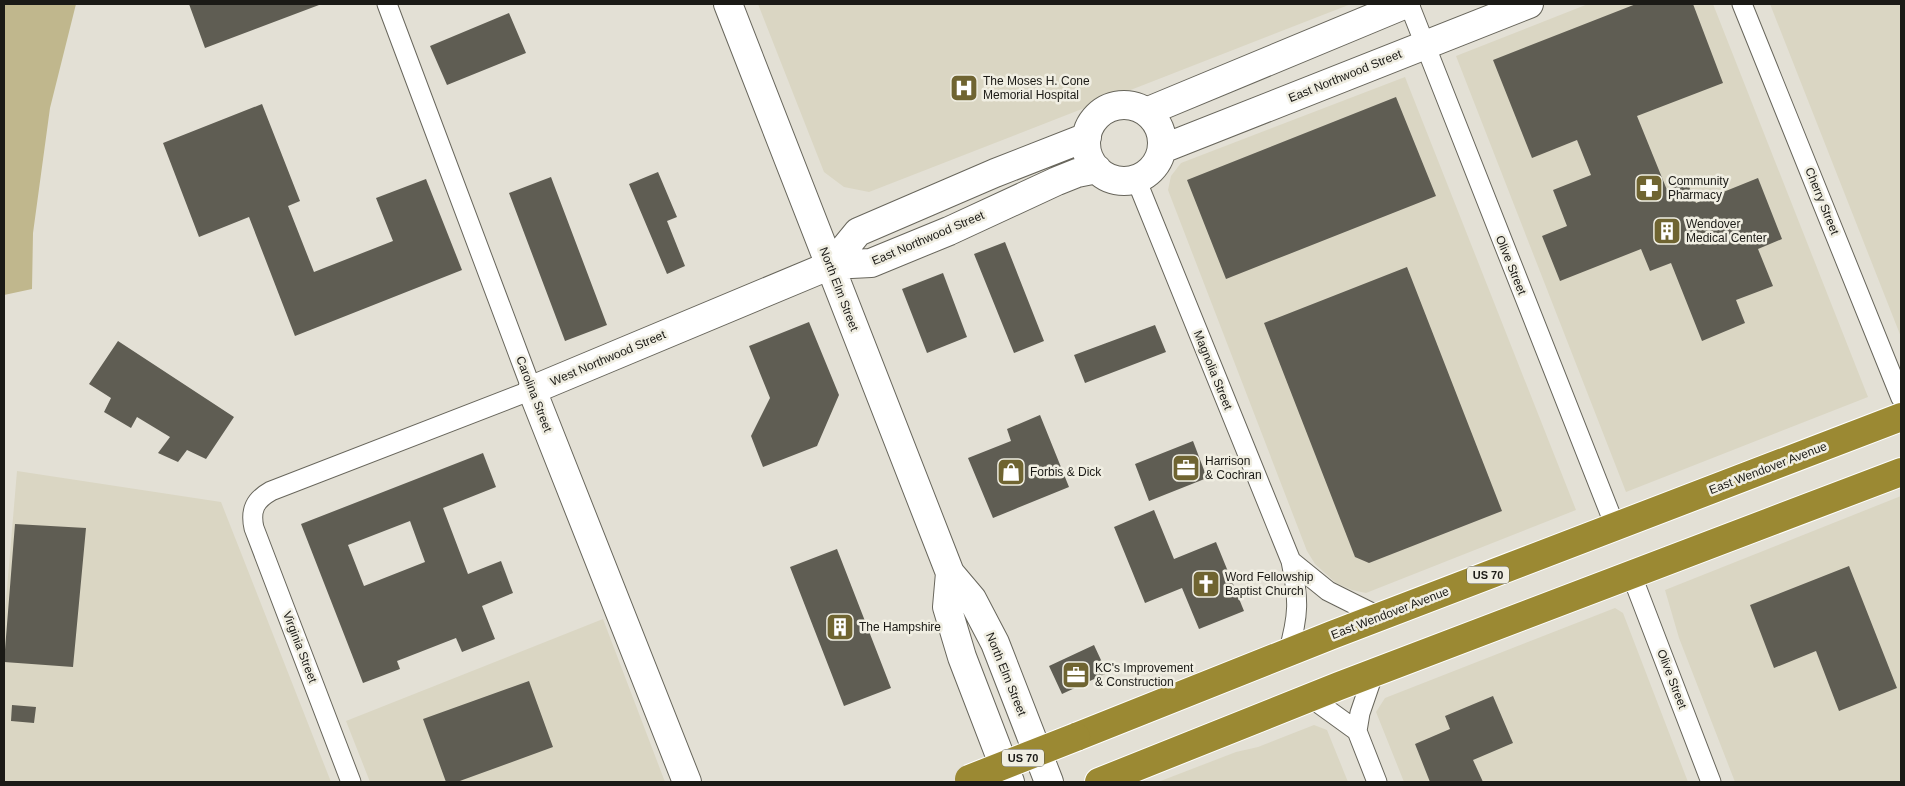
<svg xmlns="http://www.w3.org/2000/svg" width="1905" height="786" viewBox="0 0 1905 786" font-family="Arial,sans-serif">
<rect width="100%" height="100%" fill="#e3e0d5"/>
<!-- built -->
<path fill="#dad6c3" d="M758 4H1351L869 192 844 187 824 172Z
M1588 4H1713L1868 397 1626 492 1456 56Z
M1770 4H1901V337Z
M1405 77 1576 510 1366 593 1352 590 1336 583 1315 564 1307 551 1168 190 1171 176 1181 163Z
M17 471 221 502 331 782H4V624Z
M1901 496V782H1735L1679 638 1665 590Z
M1615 608 1623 613 1688 782H1404L1376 712 1385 698Z
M603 619 665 782H370L346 721Z
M1314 725 1327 730 1348 782H1158L1236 752 1258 747Z"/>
<!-- green -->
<path fill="#c0b78d" d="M4 4H76L50 108 33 233 32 289 4 295Z"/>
<!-- building -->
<path fill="#5f5d53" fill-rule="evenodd" d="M189 4H318L319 5 205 48Z
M1636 4H1693L1723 83 1637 116 1667 190 1687 182 1696 203 1758 178 1782 239 1758 249 1773 286 1736 300 1745 323 1702 341 1671 263 1650 271 1641 249 1560 281 1542 236 1567 226 1553 190 1591 175 1577 140 1532 158 1493 60Z
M509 13 526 53 447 85 430 46Z
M1396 97 1436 196 1226 279 1187 180Z
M262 104 300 201 288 206 314 272 393 241 376 198 426 179 462 270 295 336 249 217 199 237 163 143Z
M658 172 677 217 667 221 685 266 667 274 629 184Z
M551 177 607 325 565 341 509 193Z
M1005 242 1044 341 1014 353 974 254Z
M1407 267 1502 511 1369 563 1355 557 1264 323Z
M943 273 967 337 927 353 902 289Z
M809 322 839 395 817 446 763 467 751 436 770 398 749 346Z
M1155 325 1166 352 1085 383 1074 355Z
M118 341 234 417 206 459 187 450 178 462 158 453 170 437 137 417 131 428 104 412 111 398 89 384Z
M1040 415 1069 487 993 518 968 458 1011 441 1007 429Z
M1193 441 1207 478 1149 501 1135 464Z
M483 453 496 487 443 508 468 574 501 561 513 593 482 606 495 639 462 652 456 638 397 661 400 669 363 683 301 524ZM410 521 425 562 364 586 348 545Z
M1154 510 1174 559 1216 542 1244 611 1199 629 1182 588 1145 603 1114 527Z
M15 524 86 528 73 667 4 662Z
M837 549 891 688 844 706 790 567Z
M1849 566 1897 688 1839 711 1816 651 1774 668 1750 605Z
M1094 645 1107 673 1062 694 1049 666Z
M529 681 553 747 457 782H446L423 719Z
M1493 696 1513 743 1473 760 1483 782H1430L1415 744 1450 729 1445 716Z
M12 705 36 707 34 723 11 721Z"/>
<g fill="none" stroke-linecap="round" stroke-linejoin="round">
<defs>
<path id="street" d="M1409 4 1615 526
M1742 4 1901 398
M1136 179 1291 561C1299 599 1299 615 1288 653
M1291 561 1328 591 1380 617
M1632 576 1711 782
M1374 672 1360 713 1357 731 1377 782
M1310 697 1357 731
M351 782 254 528C250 510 255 500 271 491L532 390 387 4"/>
<path id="secondary" d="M728 4 950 573 972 599 995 643 1049 782
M1086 143a38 38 0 1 1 76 0a38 38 0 1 1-76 0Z
M1146 112 1406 4
M1162 149 1529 4
M831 265 858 232 995 173 1087 137
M950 573 947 607 962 657 1010 782
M687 782 532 390 831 265 871 263 949 231 1057 181 1077 173 1097 169"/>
<path id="highway" d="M1076 737 1332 635 1901 417
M1099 782 1339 686 1901 472"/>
</defs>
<!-- street casing -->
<use href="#street" stroke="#68665c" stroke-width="21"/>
<!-- secondary casing -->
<use href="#secondary" stroke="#68665c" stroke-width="30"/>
<!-- highway casing -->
<use href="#highway" stroke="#fff" stroke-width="30"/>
<!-- street -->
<use href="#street" stroke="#fff" stroke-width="19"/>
<!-- secondary -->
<use href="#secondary" stroke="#fff" stroke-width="28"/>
<!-- highway -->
<use href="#highway" stroke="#9b8933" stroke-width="28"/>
<defs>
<path id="highway-bridge" d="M969 779 1076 737"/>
</defs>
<!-- highway-bridge casing -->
<use href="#highway-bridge" stroke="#fff" stroke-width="30" stroke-linecap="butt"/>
<!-- highway-bridge -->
<use href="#highway-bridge" stroke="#9b8933" stroke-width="28"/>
</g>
<!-- icons -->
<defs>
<symbol id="hospital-square" viewBox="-11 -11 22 22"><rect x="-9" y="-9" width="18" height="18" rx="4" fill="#6f6431" stroke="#f0eee2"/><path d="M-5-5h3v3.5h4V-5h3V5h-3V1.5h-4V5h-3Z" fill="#fff"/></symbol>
<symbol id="pharmacy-square" viewBox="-11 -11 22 22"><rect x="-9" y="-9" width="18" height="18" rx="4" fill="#6f6431" stroke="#f0eee2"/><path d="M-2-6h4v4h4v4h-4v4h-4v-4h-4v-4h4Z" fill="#fff"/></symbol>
<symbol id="building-square" viewBox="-11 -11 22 22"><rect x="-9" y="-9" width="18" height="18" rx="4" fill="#6f6431" stroke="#f0eee2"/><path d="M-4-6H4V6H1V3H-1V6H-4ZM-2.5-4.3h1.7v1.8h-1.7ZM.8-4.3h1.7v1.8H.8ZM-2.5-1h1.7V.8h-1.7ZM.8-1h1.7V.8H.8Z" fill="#fff"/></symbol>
<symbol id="office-square" viewBox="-11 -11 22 22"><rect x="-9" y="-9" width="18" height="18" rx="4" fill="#6f6431" stroke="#f0eee2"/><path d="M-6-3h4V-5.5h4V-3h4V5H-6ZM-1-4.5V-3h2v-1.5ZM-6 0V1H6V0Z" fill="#fff"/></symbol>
<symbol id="shop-square" viewBox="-11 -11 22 22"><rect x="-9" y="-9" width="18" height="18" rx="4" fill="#6f6431" stroke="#f0eee2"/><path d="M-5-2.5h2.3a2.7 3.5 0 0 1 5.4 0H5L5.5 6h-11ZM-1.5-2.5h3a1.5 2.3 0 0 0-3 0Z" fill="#fff"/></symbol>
<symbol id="church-square" viewBox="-11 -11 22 22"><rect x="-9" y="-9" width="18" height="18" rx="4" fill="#6f6431" stroke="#f0eee2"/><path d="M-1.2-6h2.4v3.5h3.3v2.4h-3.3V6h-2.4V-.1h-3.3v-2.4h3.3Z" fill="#fff"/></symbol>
</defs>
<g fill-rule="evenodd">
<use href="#hospital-square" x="948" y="72" width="32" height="32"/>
<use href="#pharmacy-square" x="1633" y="172" width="32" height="32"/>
<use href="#building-square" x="1651" y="215" width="32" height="32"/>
<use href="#office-square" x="1170" y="452" width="32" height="32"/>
<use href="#shop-square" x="995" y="456" width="32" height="32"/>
<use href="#church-square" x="1190" y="568" width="32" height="32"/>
<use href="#building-square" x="824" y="611" width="32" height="32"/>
<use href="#office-square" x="1060" y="659" width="32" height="32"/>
</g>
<g text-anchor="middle" stroke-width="5" stroke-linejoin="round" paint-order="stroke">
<!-- shield labels -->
<g fill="#f0eee2" stroke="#5b5a53" stroke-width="1">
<rect x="1467" y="566.5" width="42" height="17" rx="4"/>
<rect x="1002" y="749.5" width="42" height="17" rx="4"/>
</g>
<g font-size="11" font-weight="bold" fill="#1b1a16">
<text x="1488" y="579">US 70</text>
<text x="1023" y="762">US 70</text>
</g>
<!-- street labels -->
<g font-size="12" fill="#1b1a16" stroke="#f0eee2">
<text transform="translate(1345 76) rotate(-22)" y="4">East Northwood Street</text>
<text transform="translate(1822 201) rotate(68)" y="4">Cherry Street</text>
<text transform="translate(928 238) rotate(-23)" y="4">East Northwood Street</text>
<text transform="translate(1511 265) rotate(68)" y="4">Olive Street</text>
<text transform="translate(839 289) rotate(69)" y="4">North Elm Street</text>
<text transform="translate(608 358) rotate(-23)" y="4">West Northwood Street</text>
<text transform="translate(1213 370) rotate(68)" y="4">Magnolia Street</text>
<text transform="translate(534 394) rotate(69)" y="4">Carolina Street</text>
<text transform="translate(1768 468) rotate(-21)" y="4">East Wendover Avenue</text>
<text transform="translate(1390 613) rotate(-21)" y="4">East Wendover Avenue</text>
<text transform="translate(300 647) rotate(69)" y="4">Virginia Street</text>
<text transform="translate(1006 674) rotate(68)" y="4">North Elm Street</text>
<text transform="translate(1672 679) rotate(69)" y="4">Olive Street</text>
</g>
<!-- poi labels -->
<g font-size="12" fill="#1b1a16" stroke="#f0eee2" text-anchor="start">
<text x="983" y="85">The Moses H. Cone<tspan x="983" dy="14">Memorial Hospital</tspan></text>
<text x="1668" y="185">Community<tspan x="1668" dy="14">Pharmacy</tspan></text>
<text x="1686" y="228">Wendover<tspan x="1686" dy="14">Medical Center</tspan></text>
<text x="1205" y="465">Harrison<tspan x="1205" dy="14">&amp; Cochran</tspan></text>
<text x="1030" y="476">Forbis &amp; Dick</text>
<text x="1225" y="581">Word Fellowship<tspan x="1225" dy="14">Baptist Church</tspan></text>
<text x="859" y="631">The Hampshire</text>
<text x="1095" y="672">KC's Improvement<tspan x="1095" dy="14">&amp; Construction</tspan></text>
</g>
</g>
<!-- border -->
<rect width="1905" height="786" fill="none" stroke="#1b1a16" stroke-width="10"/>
</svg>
